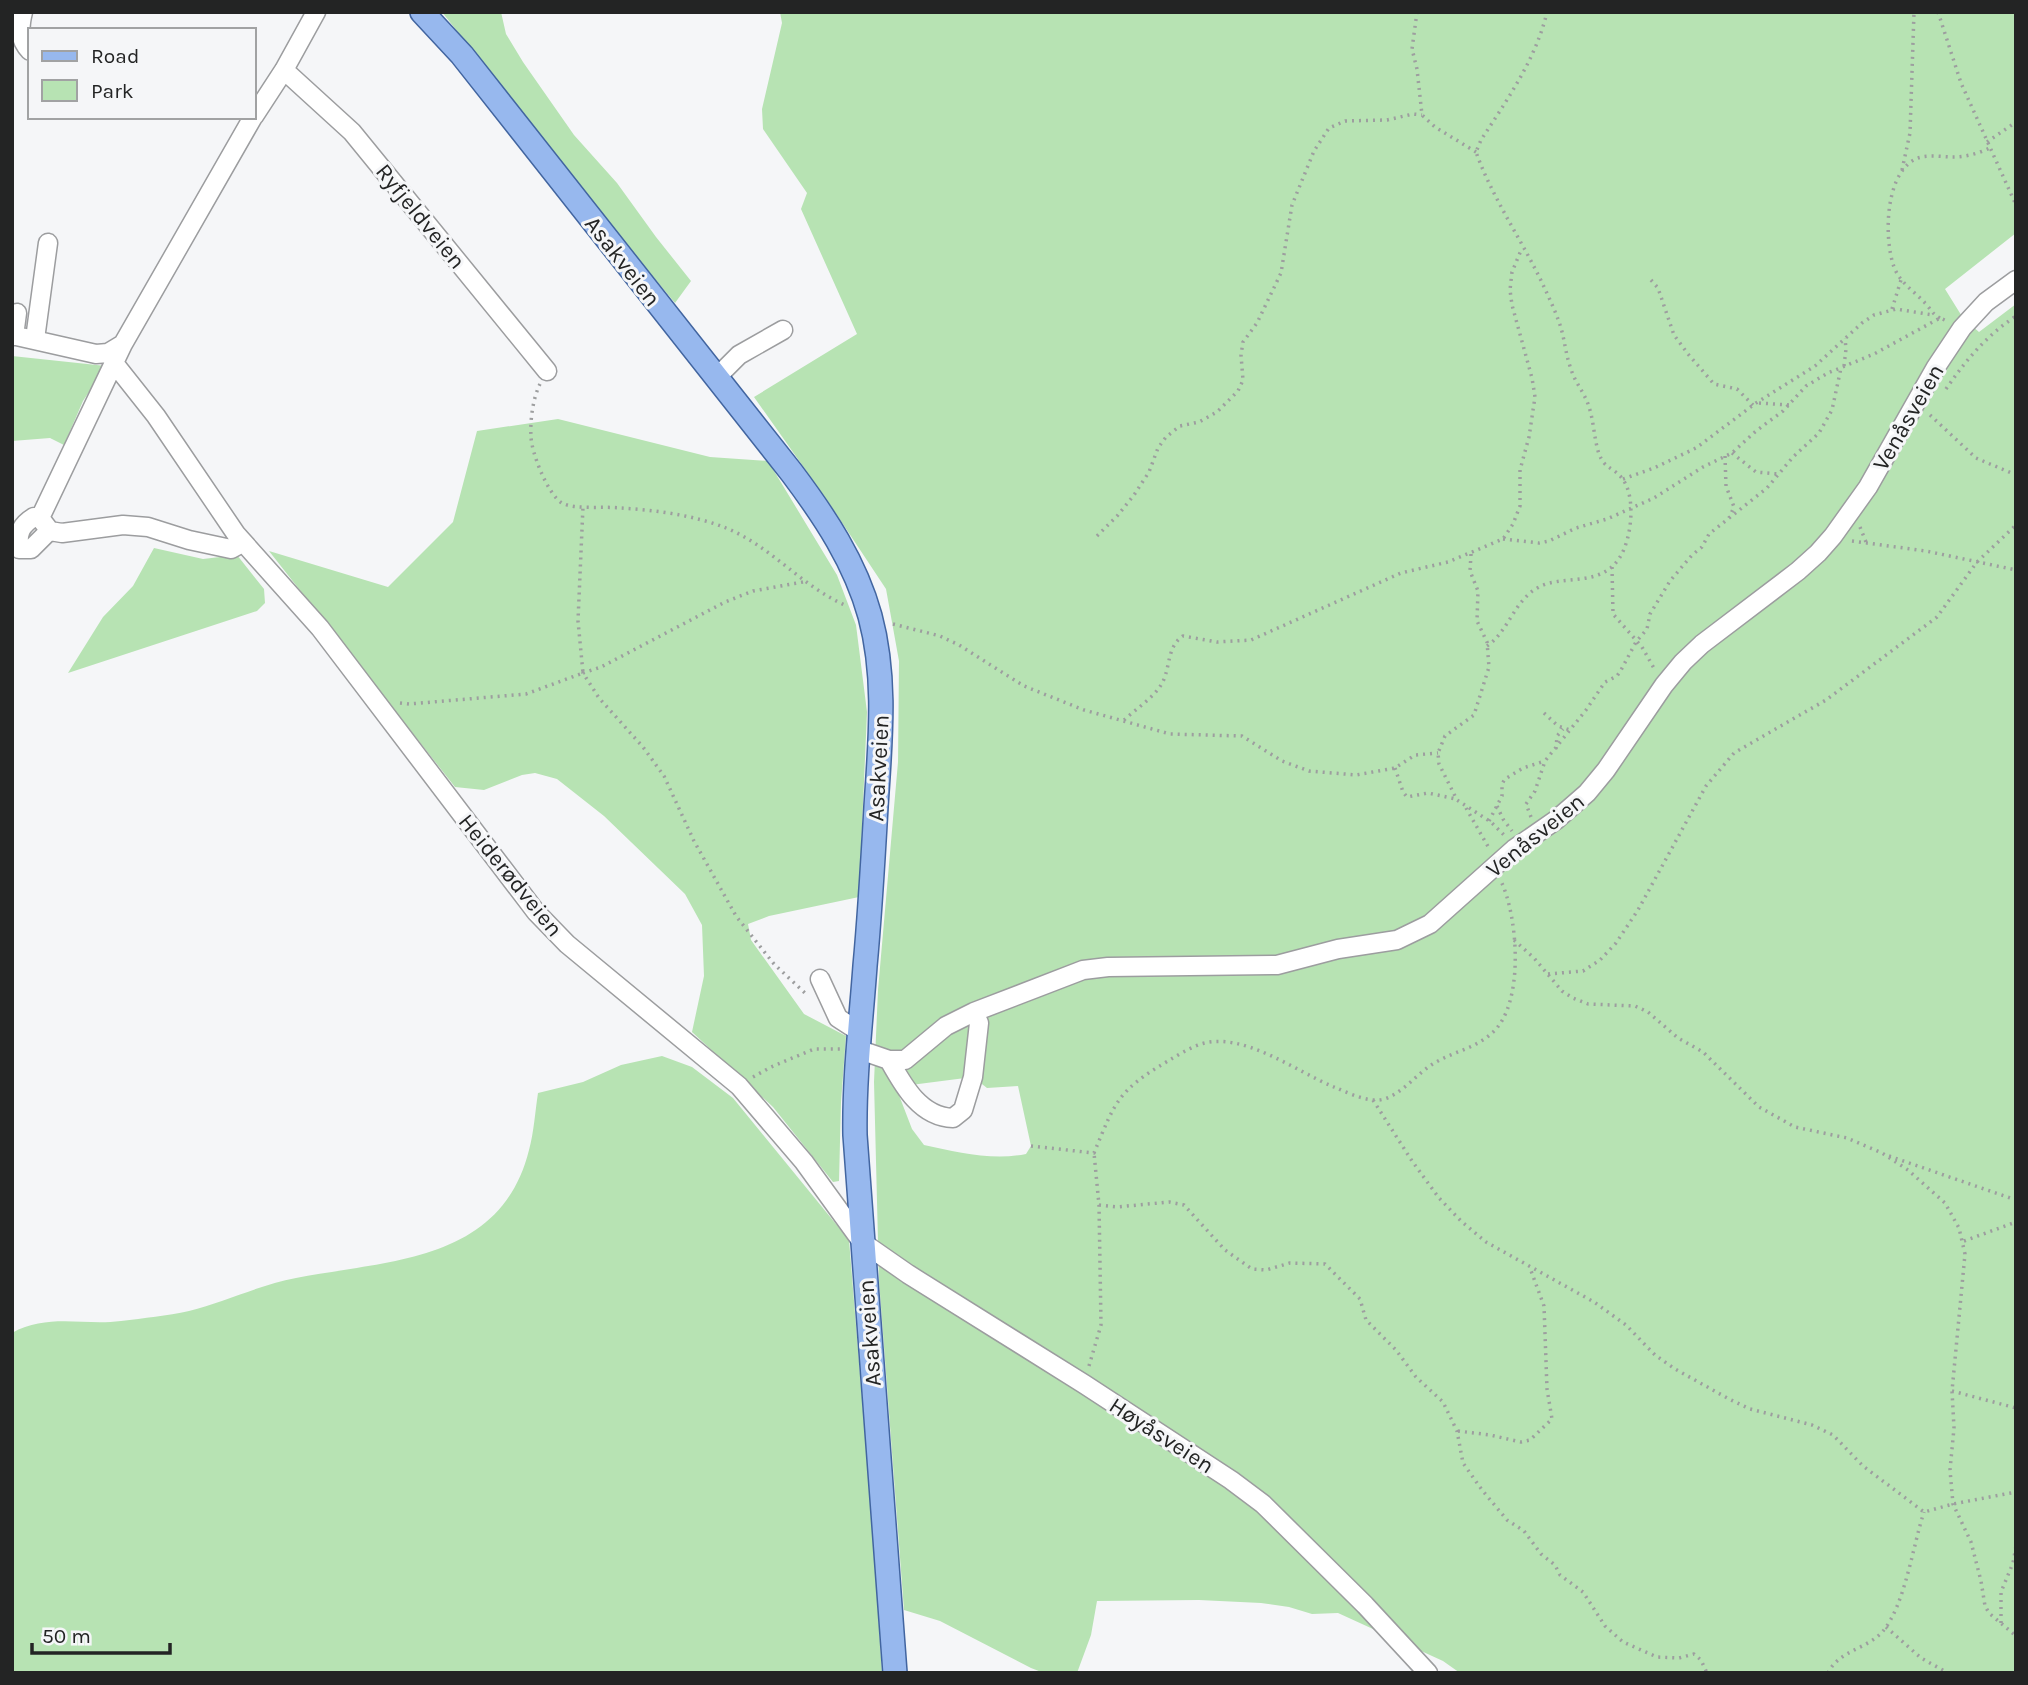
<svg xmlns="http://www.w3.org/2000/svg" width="2028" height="1685" viewBox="0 0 2028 1685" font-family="Karla,sans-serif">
<rect width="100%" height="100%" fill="#f5f6f8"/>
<!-- green -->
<path fill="#b7e3b3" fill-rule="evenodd" d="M442 12H501L506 34 523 62 574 135 617 183 656 237 691 281 675 303 599 212Z
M780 12H2016V233L1945 289 1963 318 1979 332 2016 304V1673H1460L1443 1661 1338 1613 1312 1614 1289 1607 1261 1603 1199 1600 1097 1601 1091 1635 1077 1673H1044L1031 1668 940 1621 904 1610 879 1281 874 1082 878 990 898 762 899 661 886 589 829 503 754 397 857 334 801 209 807 193 763 129 762 109 782 23ZM973 1077 987 1088 1018 1086 1031 1146 1026 1154C992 1161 957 1152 924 1145L912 1129 897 1090 903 1086Z
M12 356 106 366 83 401 64 445 50 438 12 441Z
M558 419 710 457 768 461 837 575 856 625 867 712 859 897 769 916 748 924 751 940 804 1014 846 1036 841 1102 839 1181 833 1182 773 1107 692 1032 704 976 702 925 685 894 604 816 557 779 535 773 522 775 484 790 455 787 269 551 388 587 453 522 477 431Z
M154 548 203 559 237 555 264 589 265 603 257 611 68 673 103 617 133 586Z
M662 1056 692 1067 733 1098 849 1240 873 1532 882 1673H12V1333C48 1313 84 1326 121 1321 144 1318 167 1316 189 1311 225 1302 259 1285 296 1278 388 1260 501 1263 529 1150 534 1132 535 1112 538 1093L583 1082 621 1065Z"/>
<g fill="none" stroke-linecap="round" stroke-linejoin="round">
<defs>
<path id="minor" d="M23 12C19 28 19 39 30 51
M284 70 352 132 547 371
M254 116 284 70 316 12
M12 335 96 354 108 353 123 344
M14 336 17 313
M35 339 48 243
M114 363 156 416 236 534 320 628 536 912 567 944 739 1086 804 1162 862 1242 908 1274 1084 1384 1231 1480 1263 1504 1365 1605 1428 1673
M716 378 739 355 783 330
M40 518 34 517C21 525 17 533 19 549H31L49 531
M242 543 231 549 189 540 148 527 123 525 62 533 50 531 40 518 123 344 253 117
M820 979 838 1018 858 1031
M857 1049 889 1060H905L946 1026 974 1012 1083 970 1108 967 1277 965 1338 949 1397 940 1430 924 1514 849 1556 820 1587 793 1606 770 1664 685 1683 662 1702 644 1798 571 1818 553 1833 536 1868 487 1936 367 1962 328 1986 302 2016 280
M889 1060C903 1085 920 1117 953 1118L963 1110 973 1077 979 1023 974 1012"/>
<path id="major" d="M422 12 462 55 792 473C825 517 855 562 870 616 887 679 880 743 876 807 873 860 870 913 865 966 861 1022 854 1078 855 1135L895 1673"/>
</defs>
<!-- minor casing -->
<use href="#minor" stroke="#9c9d9f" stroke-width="21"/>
<!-- major casing -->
<use href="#major" stroke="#4265a0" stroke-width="26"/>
<!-- path -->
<path stroke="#9d9e9f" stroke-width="3.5" stroke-dasharray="2 5" stroke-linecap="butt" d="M1417 12 1412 49 1417 69 1422 115 1435 127 1476 152
M1938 12 1961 83 2016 205
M1987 142 2016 122
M1902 170 1910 133 1914 12
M1651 280 1658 288 1674 335 1688 354 1714 384 1737 389 1753 405
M1892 309 1901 280
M1940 318C1932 314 1931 309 1925 303 1914 291 1900 283 1894 267 1884 239 1885 179 1912 161 1924 153 1940 157 1954 157 1966 157 1979 153 1990 148
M1844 366 1846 349 1845 338
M540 384C533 398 530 420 531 436 531 452 548 495 562 503 575 510 605 506 620 508 654 510 694 515 726 528 771 546 802 587 847 606
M1946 389C1966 360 1986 336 2016 316
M1759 403 1789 405
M1930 415 1976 458 2016 475
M1732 453 1756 472 1778 474
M1725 456 1726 486 1734 507 1729 518
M1623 479 1654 468 1696 448 1756 403 1815 366 1862 323 1874 315 1896 309 1933 315
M1860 527 1866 542
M1097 536 1118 515 1134 495 1149 472 1158 448 1166 437 1180 426 1199 422 1217 412 1238 391 1243 380 1241 355 1243 342 1257 323 1281 273 1292 205 1314 151 1329 128 1345 121 1387 120 1413 114 1422 115
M1503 539 1539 543 1549 541 1576 528 1607 519 1654 498 1703 467 1732 453 1756 431 1783 411 1806 386 1828 373 1874 354 1940 318 1947 321
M1852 541 1926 551 2016 570
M1471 554 1470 571 1478 591 1477 621 1487 642 1489 667 1474 715 1445 736 1438 753 1439 764 1457 800 1491 822 1505 836
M1612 567 1613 614 1642 647 1655 670
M803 582 753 591 725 602 601 667 583 673 599 698 643 747 664 776 694 841 736 916 774 964 806 994
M893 624 940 636 959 645 1024 686 1084 710 1170 734 1242 736 1282 761 1309 771 1356 775 1395 768 1415 755 1438 753
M1487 646C1509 631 1514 600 1539 587 1564 574 1601 588 1620 557 1632 538 1637 493 1620 476 1611 466 1605 469 1599 454 1594 439 1594 422 1589 407 1585 393 1575 383 1571 369 1566 356 1565 342 1561 328 1557 315 1551 302 1545 289 1524 243 1493 200 1476 152L1481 140C1507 100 1536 59 1547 12
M400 703 409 704 526 694 583 673 578 621 583 506
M1544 713 1558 726 1570 730
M1124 720C1136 709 1153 698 1161 685 1171 669 1166 647 1183 636L1217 642 1251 640 1401 573 1448 562 1503 539 1513 524 1520 506V470L1529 437 1535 397 1532 378 1512 305 1510 290 1512 272 1522 248
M1556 749 1557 736 1563 729
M1395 768 1403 792 1407 797 1428 793 1456 799
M1497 806 1503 819 1512 831
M1466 808 1490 850
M1531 817 1526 804 1535 791 1545 761 1586 710 1605 682 1617 676 1621 670 1636 642 1647 629 1650 614 1670 581 1692 555 1702 547 1709 534 1767 488 1793 457 1819 433 1832 410 1841 368
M1489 821 1502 796V784L1505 779 1523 768 1545 761
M1514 940 1534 958 1562 991 1573 998 1588 1004 1635 1006 1648 1012 1678 1038 1703 1052 1759 1107 1795 1127 1847 1138 1882 1153 1908 1170 1945 1203 1959 1228 1965 1254 1952 1391 1954 1428 1950 1470 1953 1504 1971 1542 1981 1581 1985 1606 1989 1613 2016 1636
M1548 974 1583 971 1600 960 1616 943 1638 910 1706 786 1734 753 1826 700 1937 617 1977 562 2016 525
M753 1077 771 1067 814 1049H840
M1373 1100 1412 1161 1439 1198 1461 1221 1486 1242 1594 1302 1626 1325 1655 1355 1675 1369 1729 1399 1750 1409 1812 1425 1833 1435 1863 1466 1924 1512 1953 1504 2016 1492
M1031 1146 1094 1153C1115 1102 1118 1090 1168 1061 1178 1055 1189 1048 1201 1044 1243 1031 1295 1071 1334 1087 1346 1092 1360 1099 1374 1100 1394 1102 1412 1079 1427 1068 1446 1053 1474 1050 1492 1033 1525 1004 1518 917 1501 881
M1889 1156 2016 1200
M1099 1205 1117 1207 1169 1202 1184 1205 1225 1250 1252 1269 1266 1270 1290 1263 1325 1264 1360 1299 1366 1320 1396 1350 1416 1377 1443 1402 1457 1431 1463 1463 1482 1490 1507 1520 1524 1531 1541 1554 1555 1565 1560 1575 1583 1592 1605 1626 1623 1642 1657 1657 1679 1658 1694 1654 1701 1660 1707 1673
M1964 1241 2016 1222
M1089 1366 1101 1325 1099 1205 1094 1153
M1952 1391 2016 1408
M1458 1431 1490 1435 1521 1442 1530 1440 1552 1419 1547 1389 1544 1306 1530 1268
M2001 1623V1592L2013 1563 2016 1546
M1886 1627 1921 1658 1948 1673
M1828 1673C1839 1650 1868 1649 1883 1631 1905 1605 1913 1545 1924 1512"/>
<!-- minor -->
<use href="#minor" stroke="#fff" stroke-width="18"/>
<!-- major -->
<use href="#major" stroke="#97b8ee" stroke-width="23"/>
</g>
<g text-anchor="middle" stroke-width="6" stroke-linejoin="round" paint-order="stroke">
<!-- street labels -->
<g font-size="23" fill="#232424" stroke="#f5f6f8">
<text transform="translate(421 216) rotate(51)" y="8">Ryfjeldveien</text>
<text transform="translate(623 261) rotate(52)" y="8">Asakveien</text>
<text transform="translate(1908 417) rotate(-60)" y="8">Venåsveien</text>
<text transform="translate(878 768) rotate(-87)" y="8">Asakveien</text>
<text transform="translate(1535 835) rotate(-39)" y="8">Venåsveien</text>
<text transform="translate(511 875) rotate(51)" y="8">Heiderødveien</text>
<text transform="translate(869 1333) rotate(-94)" y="8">Asakveien</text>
<text transform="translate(1162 1435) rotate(33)" y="8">Høyåsveien</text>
</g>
</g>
<!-- border -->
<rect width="2028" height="1685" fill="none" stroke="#232424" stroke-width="28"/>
<!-- legend -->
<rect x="28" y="28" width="228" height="91" fill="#f5f6f8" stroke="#a1a2a3" stroke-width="2"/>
<rect x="42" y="51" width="35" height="10" fill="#97b8ee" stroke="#a1a2a3" stroke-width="2"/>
<text x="91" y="63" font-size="21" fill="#232424">Road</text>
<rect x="42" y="80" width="35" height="21" fill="#b7e3b3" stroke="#a1a2a3" stroke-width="2"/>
<text x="91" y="98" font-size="21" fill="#232424">Park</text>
<!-- scale -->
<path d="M32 1643v10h138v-10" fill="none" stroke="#232424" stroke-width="3.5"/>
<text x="42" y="1643" font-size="21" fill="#232424" stroke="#f5f6f8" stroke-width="5" paint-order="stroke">50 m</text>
</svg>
